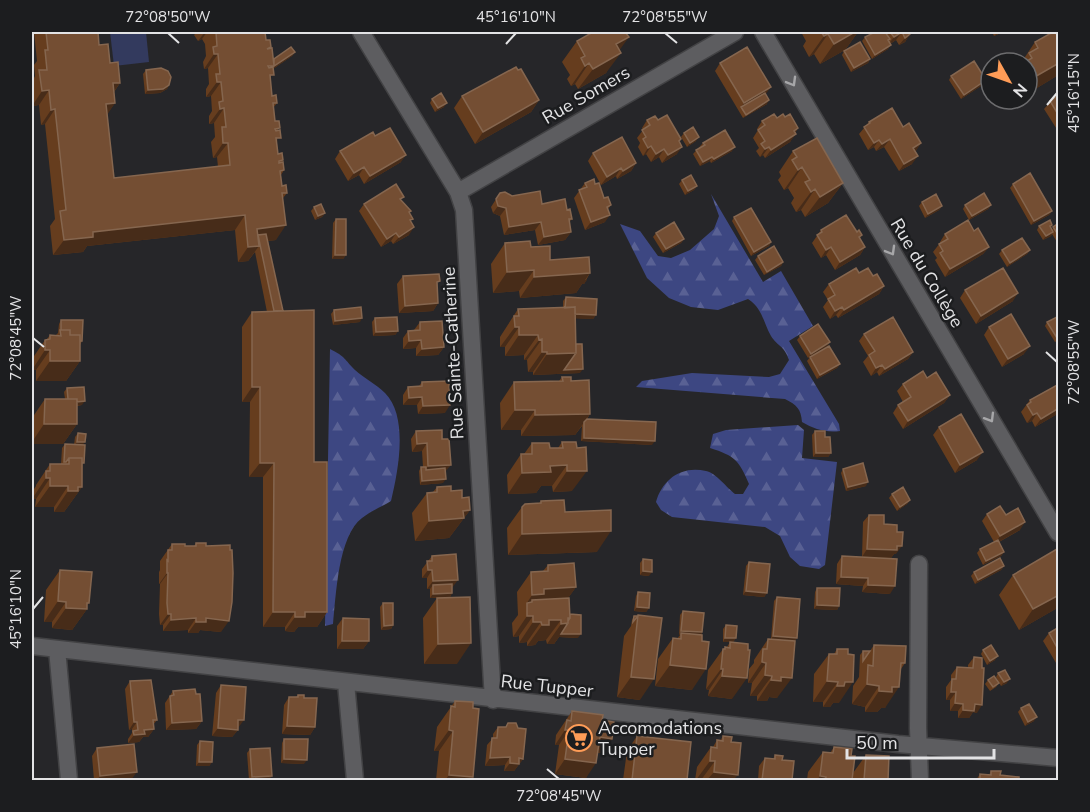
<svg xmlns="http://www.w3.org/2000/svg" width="1090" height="812" viewBox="0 0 1090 812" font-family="'Nunito Sans',sans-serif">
<defs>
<pattern id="forest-firs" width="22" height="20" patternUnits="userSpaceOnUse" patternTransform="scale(1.5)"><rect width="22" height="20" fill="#3d4782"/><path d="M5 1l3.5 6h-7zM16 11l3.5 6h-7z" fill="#596194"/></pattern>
</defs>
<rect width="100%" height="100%" fill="#262629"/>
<!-- forest -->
<path fill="url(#forest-firs)" d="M711 194 763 282 781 271 813 326 789 341 839 424 840 431C826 433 814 429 802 422 801 409 797 405 785 399L636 387 642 381 692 373 769 377 780 374 789 360C784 345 778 347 771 336 763 322 763 309 748 299L718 310 691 307 669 298 647 278 620 224 640 231 658 256 671 258 690 250 714 229 719 216Z
M330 349C346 357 344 359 355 370 364 378 376 384 385 393 409 417 398 472 391 501 381 507 371 511 362 518 338 536 336 596 333 624L325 626Z
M798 425 804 430 802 458 837 462 825 565 819 569 800 566 790 557 780 536 765 527 672 517 661 510 656 502C662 480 681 465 706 471 716 473 727 488 735 494H743L749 484C739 460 735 456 710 448L713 434 726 430Z"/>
<!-- pitch -->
<path fill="#333a5e" d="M110 32H146L149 62 114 66Z"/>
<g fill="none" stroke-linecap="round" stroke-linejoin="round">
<defs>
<path id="minor" d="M361 32 458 192 464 210 493 700
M763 32 1058 533
M458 192 735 32
M919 564 918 728 920 780
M32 646 898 744 1058 758
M57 649 69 780
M346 683 355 780"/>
</defs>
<!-- minor casing -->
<use href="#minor" stroke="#424244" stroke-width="19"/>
<!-- minor -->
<use href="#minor" stroke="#5d5d60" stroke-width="16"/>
</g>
<!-- wall -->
<path fill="#663d1e" d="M34 32H98L99 45 110 63 120 83 114 92 115 103 107 114 114 178 218 167 217 157 213 158 211 142 215 137 214 123 209 124V116L212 111 211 96 206 97V89L209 84 208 68 204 69 203 62 206 56 205 44 202 39 198 41 194 35 197 32H265L266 40 271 47 270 49 274 59 295 52 292 56 273 69 270 80 272 96 277 103 273 108 275 121 278 130 277 143 278 154 283 160 282 163 284 170 281 175 282 186 287 193 283 198 276 240 268 241 314 462 327 612 317 627H298L294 632 285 631V627H263V477H249L250 402H242V327L252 312H267L255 252 248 261 238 262 235 230 87 246 83 252 53 255 50 226 55 219 45 124 41 125 39 105 32 106V82L35 76 34 65 37 61Z
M801 32H858L845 50 820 64 814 54 809 57 803 46 806 41Z
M875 32H911L905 42 899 45 896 40 890 44 888 49 872 59 862 41 865 37Z
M992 32H1003L994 36Z
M1059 38V73L1055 77 1027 94V63H1021L1035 42Z
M577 41 619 50 606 73 578 89 575 84 571 86 567 79 570 75 562 62Z
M844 51 870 59 868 63 851 72 842 55Z
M720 63 767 104 743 118 715 71Z
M146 70 169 85 167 89 160 93 145 94 143 74Z
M951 76 984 84 961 99 949 80Z
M1059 92V130L1058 131 1044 109Z
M462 96 539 100 531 112 475 144 454 108Z
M432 99 444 107 435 112 430 103Z
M785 117 798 128 790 142 765 158 763 155 760 157 756 151 759 148 753 138 758 130 757 129 762 121Z
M647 120H658L679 142 677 154 662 163 659 157 651 162 646 154 643 156 638 147 640 143 637 138 643 130 642 128Z
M869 122 903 127 921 143 915 151 912 164 899 171 884 147 876 151 874 147 868 150 859 134Z
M684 133 696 141 687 147 681 137Z
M375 136 401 162 364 184 359 175 348 181 335 159 340 151Z
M703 143 732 151 711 163 710 161 700 166 693 154Z
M793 151 843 183 828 203 805 217 801 210 796 212 791 203 794 198 788 188 784 190 778 180 781 176 779 172Z
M593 153 636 163 631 171 617 179 616 176 601 185 588 161Z
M682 180 697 186 694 190 685 195 679 184Z
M585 183 595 184 604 198 611 205 608 209 605 222 585 230 574 198Z
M1013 184 1052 211 1049 215 1031 225 1010 188Z
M500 193 567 210 572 219 569 222 571 232 565 240 538 245 535 230 504 235 500 216 493 213 491 207Z
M402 201 411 211 409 213 411 222 409 235 393 244 391 241 381 247 359 211 364 204Z
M922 202 942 206 939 210 925 218 919 206Z
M965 205H991L988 209 969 220 963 209Z
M314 207 325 213 322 217 315 220 311 211Z
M734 217 771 242 769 246 751 256 732 221Z
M336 219 346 255 343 259H332L333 223Z
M1059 223V245L1052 234 1051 236 1043 240 1037 230 1039 226 1052 225 1051 228 1052 229Z
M821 230 857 232 862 235 860 238 865 247 860 255 835 270 826 255 821 258 812 243Z
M974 231 989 247 983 254 945 277 935 260 937 258 933 252 940 243V242L945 234Z
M656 233 684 239 681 243 663 253 653 237Z
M505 243 531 247 550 260 590 273 584 284H582L576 293 520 298 519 291 493 293 491 264Z
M1002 250H1030L1027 254 1007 267 999 254Z
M758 256 783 262 781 266 764 275 755 260Z
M859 273 873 276 884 286 879 294 838 318 836 315 830 319 823 307 828 300 823 292 829 284Z
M403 276 437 285 438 303 433 311 399 313 397 284Z
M965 290 1013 301 976 324 960 298Z
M566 297 596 315 593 319 575 318 576 344 580 373 533 375V372H528L527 360H524V355L505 356V347H500V337L518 309 563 308V301Z
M334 310 360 322 333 325 331 314Z
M1059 316V340L1055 342 1045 326 1047 322Z
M375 318 398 331 395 335 373 336 372 322Z
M61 320 82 341 80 345V361L66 381H36V370H32V359L45 340 47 339 50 335H56L58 333 59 324Z
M420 322 444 347 438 355 416 356V348L403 349V338L408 331 414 330Z
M989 327 1024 354 1002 367 984 335Z
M864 334 913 352 908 359 879 376 877 372 871 376 863 362 868 356 859 341Z
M800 336 830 342 827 346 808 358 797 340Z
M810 357 840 364 837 368 817 379 807 361Z
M562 377 571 381 590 414 587 419 652 445 581 441 582 426 575 435 521 436V430H501L500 403 514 382 559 381Z
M927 378 950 395 944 403 903 429 893 413 898 405 903 402 897 391 903 384Z
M422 382 445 413 418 414 417 405H403V395L408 387 419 386Z
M1059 384V413L1035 427 1032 421 1027 423 1021 412 1030 400Z
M67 388 82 405 77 406V424L63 444H32V418L45 399H65L64 392Z
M939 427 977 460 955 473 933 435Z
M442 430 445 472 443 483 420 485 419 471 421 467H423L422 451 412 452 411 439 416 431Z
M815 431 825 437 831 453 828 457H813L812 435Z
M78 433 83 445 82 487 64 512H54V507H35L36 499H32V492L36 486V485L50 464H61L62 448 65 444 74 445 75 437Z
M562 442 572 491 553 492 552 486H541L536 493 508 494 507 475 521 454H524L532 443 550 448H558Z
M843 469 866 486 846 491 841 473Z
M437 487 451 491 462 498 470 510 449 538 415 541 412 513 427 493 433 492Z
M892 494 910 500 907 504 897 511 889 498Z
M541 501 565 512 597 552 508 555 507 528 522 507 539 503Z
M987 514 1006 515 1020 530 999 542 1004 552 1001 556 983 565 977 553 980 549 994 542 982 521Z
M869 515 884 524 896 554H894L891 558 862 557 863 522Z
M196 543 206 546 221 632 200 630 198 633H188V630L163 631V625H160L159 614 160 584H159V572L160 570V561L172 544 185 546H194Z
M432 556 452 588V593L450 597 457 664H424L423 618 437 598H430V589H427V578H422V569Z
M842 556 890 594 862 592 863 586 836 584 837 564Z
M643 559 649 576 640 575V563Z
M749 562 767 593 764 597 743 595 746 566Z
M548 565 576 587 568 598 570 614 578 638 559 637 554 644H547L546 640 538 641 535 645 527 646V642L519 643V636L513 637 512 623 518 615 517 592 531 572 543 571Z
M1004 566 1001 570 975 584 971 576 974 572Z
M60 570 87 607V609L72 630 52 628V622H44L46 590Z
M1013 575 1059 607 1019 630 999 595Z
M817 588 839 606 837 610 814 609 815 592Z
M638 592 649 608 646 612 634 611 636 596Z
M777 597 797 638 794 641 777 698 769 697 767 701H757V696H750L752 683H748L749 669 754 663V660L768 639H771L774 601Z
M383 603 393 625 391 629 381 630 380 607Z
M683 611 702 632 701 635 692 690 655 686 658 659 673 638 677 639 680 635H679L680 615Z
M634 616H638L640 700 617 697 624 636 631 626 632 620Z
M343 618 369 641 363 649H337V626Z
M726 625 736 638 733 642 732 699 708 696 709 690 706 689 708 670 723 649 727 647 730 642H723V629Z
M1059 627V668L1043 641 1049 633Z
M874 645 905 663 901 669 885 708H881L877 712H865V707L852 704 853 686 859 677 860 655 863 651H870Z
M837 649 839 703H833L830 707H823V702H813L814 674 829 654H834Z
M983 650 995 660 987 665 981 654Z
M974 657 977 713 973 712 969 718H958V711H950V700H946V687L951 680V675L957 667H968V665Z
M998 673 1007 683 1001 686 996 677Z
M988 680 999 683 996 687 990 691 985 684Z
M130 681 157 720 153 725 154 729 148 737H143L139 742 128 743V739L132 733V729L129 730 125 689Z
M221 685 238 730 232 737 212 736 216 693Z
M173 691 202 721 196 729 166 730 165 703Z
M298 695 304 698 315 727 310 735 282 734 284 705 289 697H296Z
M455 701 473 708V777L471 780H436L439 751H434L437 727Z
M1021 708 1034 721 1025 726 1018 712Z
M572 711 602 720 612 739 601 753H597L586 778 555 774 559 745H555L556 735Z
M498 727 523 759 514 771H504L505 765 485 766 487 745 493 738V734Z
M637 736 687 780H623L627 751Z
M723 736 731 742 733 780H695L697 767 711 747H713L717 740 720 741Z
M284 739 304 764 281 763 282 743Z
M200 741 212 762 209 766H196L197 745Z
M834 747 851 756 853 773 866 755 888 780H807L808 772 823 752 830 753Z
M97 748 131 780H94L92 756Z
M250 749 269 780H249L247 753Z
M775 755 782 760 792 780H758L759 766 765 758 773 759Z
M991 771 1000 775 1019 780H976L980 774 989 775Z"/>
<!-- shaded-wall -->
<path fill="#472c19" d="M205 32H207L202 39 198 41Z
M855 32H858L845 50 820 64 834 44Z
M902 32 896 40 888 45 894 37Z
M998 32H1003L994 36Z
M828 34 814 54 809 57 824 36Z
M910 34 905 42 899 45 905 38Z
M629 37 616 55 621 53 606 73 578 89 593 69 616 44Z
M891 45 888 49 872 59 875 55Z
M295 52 292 56 271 70 264 80 268 66Z
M214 54H218L208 68 204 69Z
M870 59 868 63 851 72 854 68Z
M589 63 575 84 571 86 585 66Z
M1059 63V73L1055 77 1027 94V86L1033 78Z
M986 80 984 84 961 99 964 95Z
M217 82H221L211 96 206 97Z
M113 83H120L110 97Z
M169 85 167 89 160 93 145 94 148 90Z
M771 87 765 95 741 107 744 103Z
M49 90 39 105 32 106 42 91Z
M539 100 531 112 475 144 483 132Z
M769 100 767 104 743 118 746 115Z
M115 103 105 118 106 104Z
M447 103 444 107 435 112 438 108Z
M224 108 214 123 209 124 220 109Z
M55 109 45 124 41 125 51 110Z
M798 128 793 136 796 134 790 142 765 158 771 150Z
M699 137 696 141 687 147 690 143Z
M890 139 884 147 876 151 882 144Z
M879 140 874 147 868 150 874 143Z
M223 143H228L217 157 213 158Z
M921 143 916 151 908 156 913 148Z
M651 146 646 154 643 156 648 148Z
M682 147 677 154 662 163 668 155Z
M735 147 732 151 711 163 714 159Z
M769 147 763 155 760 157 765 149Z
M664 149 659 157 651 162 656 154Z
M406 155 401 162 364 184 370 176Z
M918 156 912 164 899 171 904 164Z
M712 157 710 161 700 166 703 162Z
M636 163 631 171 617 179 623 171Z
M364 167 359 175 348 181 354 173Z
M802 167 788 188 784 190 798 170Z
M621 168 616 176 601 185 607 177Z
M843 183 828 203 805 217 820 197Z
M697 186 694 190 685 195 688 191Z
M815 189 801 210 796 212 811 192Z
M991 205 988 209 969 220 972 216Z
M498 206 506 208 500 216 493 213Z
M942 206 939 210 925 218 928 214Z
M1052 211 1049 215 1031 225 1034 221Z
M325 213 322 217 315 220 318 216Z
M245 215 235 230 87 246 83 252 53 255 64 240 93 232Z
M610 215 605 222 585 230 591 222Z
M541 222 535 230 504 235 509 227Z
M286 225 276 240 260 242 258 235 253 243 257 229Z
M414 227 409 235 393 244 399 237Z
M571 232 565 240 538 245 544 237Z
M1053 232 1051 236 1043 240 1046 236Z
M396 233 391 241 381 247 387 239Z
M684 239 681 243 663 253 666 249Z
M771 242 769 246 751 256 754 252Z
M259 246 248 261 238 262 248 247Z
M831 247 826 255 821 258 826 250Z
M865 247 860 255 835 270 840 262Z
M989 247 983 254 945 277 950 269Z
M1030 250 1027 254 1007 267 1010 263Z
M335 255H346L343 259H332Z
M783 262 781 266 764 275 767 272Z
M534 270 519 291 493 293 507 272Z
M590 273 585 280H587L584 284H582L576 293 520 298 534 277Z
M884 286 879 294 838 318 844 310Z
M1018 293 1013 301 976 324 981 316Z
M438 303 433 311 399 313 405 306Z
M842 307 836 315 830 319 835 311Z
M565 314 596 315 593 319 562 318Z
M362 318 360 322 333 325 335 321Z
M515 327H519L505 347H500Z
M398 331 395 335 373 336 376 332Z
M519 335H538L524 355 505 356Z
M542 339 527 360H524L539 340Z
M421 340 416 348 403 349 409 341Z
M830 342 827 346 808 358 811 354Z
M1030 346 1024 354 1002 367 1008 359Z
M444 347 438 355 416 356 422 349Z
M45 350H50L36 370H32Z
M542 352H547L533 372H528Z
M913 352 908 359 879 376 885 369Z
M576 353 583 369 580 373 533 375 547 354Z
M50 361H80L66 381H36Z
M840 364 837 368 817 379 820 375Z
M882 365 877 372 871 376 876 368Z
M252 387H260L250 402H242Z
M950 395 944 403 903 429 908 421Z
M422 397 417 405H403L409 398Z
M85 401 82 405 65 406 68 402Z
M450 405 445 413 418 414 423 406Z
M1059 408V413L1035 427 1041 419Z
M515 410H535L521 430H501Z
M1037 413 1032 421 1027 423 1033 415Z
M590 414 575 435 521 436 535 415Z
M44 424H77L63 444H32V442Z
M584 438 655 441 652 445 581 441Z
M77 442H85L82 446H74Z
M427 443 422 451 412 452 417 444Z
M983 452 977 460 955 473 960 465Z
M816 453H831L828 457H813Z
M260 463H274L263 477H249Z
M451 465 445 472 423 474 428 466Z
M567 465 552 486H541L536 493 508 494 522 473 550 466Z
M567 471H587L572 491 553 492Z
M46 478H50L36 499H32Z
M446 479 443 483 420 485 422 481Z
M868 482 866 486 846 491 848 487Z
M50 486H68L54 507H35Z
M78 487H82L64 512H54L68 491Z
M910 500 907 504 897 511 900 507Z
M470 510 449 538 415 541 429 521 463 511Z
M1025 522 1020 530 995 544 1000 536Z
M611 531 597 552 508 555 522 534Z
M897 546H902L896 554H894L891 558 862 557 867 549Z
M1004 552 1001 556 983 565 986 561Z
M1004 566 1001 570 975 584 978 580Z
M428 570H432L427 578H422Z
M643 571 652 572 649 576 640 575Z
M167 573H168L160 584H159Z
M841 577 868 578 863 586 836 584Z
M458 580 452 588 433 585 430 589H427L433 581Z
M868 585 895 586 890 594 862 592Z
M576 587 561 608 532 602V600L527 607V603L532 595 544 589Z
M746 591 767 593 764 597 743 595Z
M452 593 450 597 430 598 433 594Z
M1059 595V607L1019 630 1033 609Z
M58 601 66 602 52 622H44Z
M87 603H89L85 609H87L72 630 52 628 66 608Z
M817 605 839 606 837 610 814 609Z
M637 607 649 608 646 612 634 611Z
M273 612H295L285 627H263Z
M305 612H327L317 627H298L294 632 285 631 295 617Z
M168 614H171L163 625H160Z
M527 616H533L519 636 513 637Z
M196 618 188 630 163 631 171 620Z
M206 618 229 621 221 632 200 630 198 633H188L196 622Z
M568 618H570L568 623 581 634 578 638 559 637 554 644H547L561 624Z
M549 620H561L546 640 538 641 535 645 527 646 542 625Z
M533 622H541L527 642 519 643Z
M393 625 391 629 381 630 384 626Z
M681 631 702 632 700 636 681 633 680 635H679Z
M773 636 797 638 794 642 771 640Z
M725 638H736L733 642H723Z
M342 641H369L363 649H337Z
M471 643 457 664H424L438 644Z
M998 656 995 660 987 665 990 661Z
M762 662 766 663 752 683H748Z
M670 665 706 669 692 690 655 686Z
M721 669H723L709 690 706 689Z
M765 675 772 676 757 696H750Z
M722 676 747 678 732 699 708 696Z
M631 677 654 679 640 700 617 697Z
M781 677 792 678 777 698 769 697 767 701H757L771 680Z
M1010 679 1007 683 1001 686 1004 682Z
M827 681 838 682 823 702H813Z
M845 682H853L839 703H833L830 707H823L837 686Z
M867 684 879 686 865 707 852 704Z
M892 687H899L885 708H881L877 712H865L879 691Z
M951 692H956L950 700H946Z
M955 703 963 704 958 711H950Z
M975 704 982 705 977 713 973 712 969 718H958L963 710Z
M1037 717 1034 721 1025 726 1028 722Z
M238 720H244L238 728Z
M202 721 196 729 166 730 172 723Z
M134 722H137L132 729 129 730Z
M287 726 315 727 310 735 282 734Z
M218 728 238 730 232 737 212 736Z
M154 729 148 737H143L139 742 128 743 134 735 144 730Z
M449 730 453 731 439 751H434Z
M565 730H569L559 745H555Z
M600 737 612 739 601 753 590 752Z
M510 757 505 765 485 766 490 758Z
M519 758 523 759 514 771H504L510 763Z
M284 759 307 760 304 764 281 763Z
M565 759 596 763 586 778 555 774Z
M710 761H715L701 780H696Z
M199 762H212L209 766H196Z
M137 772 131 780H97L100 776Z
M714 772 738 775 733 780H707Z
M449 775 473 777 471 780H445Z
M272 776 269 780H250L252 777Z
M820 776 826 777 823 780H817Z"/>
<!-- building -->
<path fill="#744e33" stroke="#85664f" stroke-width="1.5" d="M46 32H98L99 45 108 44 110 63 118 62 120 83H113L115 103 106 104 114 178 230 165 228 143H223L222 127H226L224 108 220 109 219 102 223 101 221 82H217L216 74H220L218 54H214L213 47 217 46 216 32H265L266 40H270L271 47 267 49 272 48 274 66H268L269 68 273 67 274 75H270L272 96 276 95 277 103H273L275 121H279L280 128 275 129 276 131 280 130 281 138H276L278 154 282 153 283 160 279 161V163L283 162 284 170 280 171 282 186 286 185 287 193H282L286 225 257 229 259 246 248 247 245 215 93 232V237L64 240 60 211 66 210 55 109 51 110 49 90 42 91 39 70H47L45 50H48Z
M593 32H625L629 37 616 44 621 53 593 69 589 63 585 66 581 58 585 56 577 41Z
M821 32H855L834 44 828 34 824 36Z
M875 32H885L890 39 888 40 891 45 875 55 865 37Z
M890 32H909L910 34 905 38 902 32 894 37Z
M1053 32H1055L1059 38V63L1033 78 1027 69V63H1024L1032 58 1029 53 1038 48 1035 42Z
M860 42 870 59 854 68 844 51Z
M291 47 295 52 274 66V59Z
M747 47 771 87 744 103 720 63Z
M974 61 986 80 964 95 951 76Z
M516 67 518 70 521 69 539 100 483 132 462 96Z
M161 68 168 71 171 77 169 85 163 89 148 90 146 70Z
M1059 92V116L1050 101 1058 96 1057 93Z
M441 93 447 103 438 108 432 99Z
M765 93 769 100 746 115 741 107Z
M892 108 903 127 909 123 921 143 913 148 918 156 904 164 890 139 882 144 879 140 874 143 864 127 870 123 869 122Z
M774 114 777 118 783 114 785 117 790 114 798 128 794 131 796 134 771 150 769 147 765 149 761 144 765 141 758 130 765 125 762 121Z
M667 115 681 139 679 141 682 147 668 155 664 149 656 154 651 146 648 148 643 139 646 137 642 130 650 125 647 120 655 116 658 120Z
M693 127 699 137 690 143 684 133Z
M390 128 406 155 370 176 364 167 354 173 340 151 373 132 375 136Z
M725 130 735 147 714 159 712 157 703 162 696 150 705 145 703 143Z
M622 137 636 163 623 171 621 168 607 177 593 153Z
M817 138 843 183 820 197 815 189 811 192 805 182 810 180 802 167 798 170 792 160 797 157 793 151Z
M1030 173 1052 211 1034 221 1013 184Z
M691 175 697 186 688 191 682 180Z
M594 179 595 184 599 183 604 198 608 197 611 205 607 207 610 215 591 222 579 190 587 187 585 183Z
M396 184 404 197 400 199 411 211 409 212 413 219 410 220 414 227 399 237 396 233 387 239 364 204Z
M540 191 542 204 565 199 567 210 570 209 572 219H569L571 232 544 237 541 222 509 227 506 208 498 206 496 199 500 193 505 192 512 196Z
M984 193 991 205 972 216 965 205Z
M936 194 942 206 928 214 922 202Z
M321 204 325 213 318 216 314 207Z
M751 208 771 242 754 252 734 217Z
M846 215 857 232 859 230 862 235 859 237 865 247 840 262 831 247 826 250 817 235 822 232 821 230Z
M336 219H346V255H335Z
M968 220 974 231 978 228 989 247 950 269 940 253 943 251 939 244 948 239 945 234Z
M1050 220 1052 225 1050 226 1053 232 1046 236 1039 226Z
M674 222 684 239 666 249 656 233Z
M1059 223V236L1053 227Z
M266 234 283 311H274L258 235Z
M1022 238 1030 250 1010 263 1002 250Z
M530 241 531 247 550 246V260L589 257 590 273 534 277V270L507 272 505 243Z
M774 246 783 262 767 272 758 256Z
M856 268 859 273 868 268 873 276 877 274 884 286 844 310 842 307 835 311 828 299 835 295 829 284Z
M1003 268 1018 293 981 316 965 290Z
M439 274 440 281 437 282 438 303 405 306 403 276Z
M566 297 597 299 596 315 575 314V307L565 308Z
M361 307 362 318 335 321 334 310Z
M575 307 576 353 547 354V352H542V339L539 340 538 335H519V327H515L514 316H519L518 309Z
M314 310V462H327V612H305V617H295V612H273L274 463H260V387H252V312Z
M1011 314 1030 346 1008 359 989 327Z
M1059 316V338H1057L1047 322Z
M397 317 398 331 376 332 375 318Z
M893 317 913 352 885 369 882 365 876 368 869 355 875 351 864 334Z
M61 320H83L82 341H80V335H70V330H61Z
M442 321 444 347 422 349 421 340 409 341 408 331 420 330V322Z
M818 324 830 342 811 354 800 336Z
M60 330H70V335H80V361H50V350H45V340L50 339V335L61 336Z
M576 344H582L583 369 564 370 576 353Z
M829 346 840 364 820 375 810 357Z
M923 371 927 378 936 372 950 395 908 421 898 405 911 397 903 384Z
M562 377H571V381L589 380 590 414 535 415V410H515L514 382 563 381Z
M449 381 450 405 423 406 422 397 409 398 408 387 422 386V382Z
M1059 384V408L1041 419 1037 413 1033 415 1027 405 1031 402 1030 400Z
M84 387 85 401 77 402V399H68L67 388Z
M45 399H77V424H44Z
M961 414 983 452 960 465 939 427Z
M587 419 656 422 655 441 584 438V422Z
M442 430V439H449L451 465 428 466 427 443 417 444 416 431Z
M815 431H825V437H830L831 453H816Z
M78 433 86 434 85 442H77Z
M562 442H576L577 448 586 447 587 471H567V465L550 466 551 472 522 473 521 454H532V443H549L550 448H563Z
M65 444 85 445 84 463H82V458H69L66 462H64Z
M69 458H82V487H78V491H68V486H50V478H46V471H50V464H69Z
M863 463 868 482 848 487 843 469Z
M421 467H426V470L445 468 446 479 422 481Z
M451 486V491L462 490V498L469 497 470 510 463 511 464 518 429 521 427 493 437 492V487Z
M903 487 910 500 900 507 892 494Z
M564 500 565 512 611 510V531L522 534V507L525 504 541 503V501Z
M1000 506 1006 515 1018 508 1025 522 1000 536 987 514Z
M869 515H884V524L897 525V532H903L902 546H897V550L867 549Z
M998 540 1004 552 986 561 980 549Z
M196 543H206V546L230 545V550H232L233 573 232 602 229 621 206 618V622H196V618L171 620V614H168L167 603 168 573H167V560L168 561V550H172V544H185V546H196Z
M1057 549 1059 551V595L1033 609 1013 575Z
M456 554 458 580 433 581 432 570H428L427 561H432V556Z
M842 556 897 559 895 586 868 585V578L841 577Z
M1000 558 1004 566 978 580 974 572Z
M643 559 652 560V572L643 571Z
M749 562 770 564 767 593 746 591Z
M574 563 576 587 544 589V594L532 595 531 572 548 571V565Z
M60 570 92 572 89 603H87V609L66 608V602L58 601Z
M452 584V593L433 594V585Z
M817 588H840L839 606 817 605Z
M638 592 650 593 649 608 637 607Z
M470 597 471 643 438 644 437 598Z
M777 597 800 599 797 638 773 636Z
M569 598 570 618H568V623L561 624V620H549V625H542L541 622H533V616H527V603L532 602V600Z
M383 603H393V625L384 626Z
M683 611 704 613 702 632 681 631Z
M570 614 581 615V634H561L568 623V621L570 618Z
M638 615 662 618 654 679 631 677Z
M634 616H638L633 622Z
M343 618 369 619V641H342Z
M726 625 737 626 736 638H725Z
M1059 627V651L1049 633Z
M681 633 702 635V641L709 642 706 669 670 665 673 638 681 639Z
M768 639 795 641 792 678 781 677V681L771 680 772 676 765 675 766 663 762 662 763 649H767Z
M730 642 748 644V650H750L747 678 722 676 723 669H721L723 649H725V647L730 648Z
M874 645 906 646 905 663H901L899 687H892V692L879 691V686L867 684 868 665 873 666Z
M991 645 998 656 990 661 983 650Z
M837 649H848V654L854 655 853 682H845L844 686H837L838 682 827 681 829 654H837Z
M863 651H870L863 661Z
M974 657 982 658V668H984L982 705 975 704 974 711 963 710V704L955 703 956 692H951L952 679H956L957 667 973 668Z
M1005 670 1010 679 1004 682 998 673Z
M994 676 999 683 993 687 988 680Z
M151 680 157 720H153L154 729 144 730 145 734 134 735 133 731 138 730 137 722H134L130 681Z
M221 685 246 687 244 720H238V730L218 728Z
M195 689 196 694H200L202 721 172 723 170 696 174 695 173 691Z
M298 695H304V698H317L315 727 287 726 289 697H298Z
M455 701 473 702V708L479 709 473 777 449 775 453 731 449 730 451 706 455 707Z
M1029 704 1037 717 1028 722 1021 708Z
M572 711 603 715 602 720 614 722 612 739 600 737 596 763 565 759 569 730H565L567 720 571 721Z
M508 723H516L518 728 526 729 523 759 519 758V764L510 763V757L490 758 492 738H497L498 727H506Z
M637 736 691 742 687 780H632Z
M723 736 732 737 731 742 741 743 738 775 714 772 715 761H710L711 747 717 748V740L723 741Z
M284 739H308L307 760 284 759Z
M200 741 213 742 212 762H199Z
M134 744 137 772 100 776 97 748Z
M834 747 852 749 851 756H855L852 780 839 779 838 780H825L826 777 820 776 823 752 833 753Z
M270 748 272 776 252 777 250 749Z
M775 755 783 756 782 760 794 761 792 780H762L765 758 775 759Z
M866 755 889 756 888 780H864Z
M991 771H1001L1000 775 1019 777V780H980V774L991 775Z"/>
<!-- one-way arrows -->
<defs><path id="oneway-chevron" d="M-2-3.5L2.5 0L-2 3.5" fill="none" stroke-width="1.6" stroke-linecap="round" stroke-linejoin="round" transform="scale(1.5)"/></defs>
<g stroke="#a7a7a9">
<use href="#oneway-chevron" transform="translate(792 82) rotate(60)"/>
<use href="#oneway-chevron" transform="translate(891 251) rotate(60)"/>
<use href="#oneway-chevron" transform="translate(990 418) rotate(59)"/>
</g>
<!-- ticks -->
<path fill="none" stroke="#e3e3e5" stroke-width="2" d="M168 33 179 43M665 33 677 43M506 44 516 33M1047 105 1057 93M33 338 44 347M1046 352 1057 362M33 609 43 597M547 769 559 779"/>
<!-- icons -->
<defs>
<symbol id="supermarket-ring" viewBox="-11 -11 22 22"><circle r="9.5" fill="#1c1d1f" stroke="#fe9c57" stroke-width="1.5"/><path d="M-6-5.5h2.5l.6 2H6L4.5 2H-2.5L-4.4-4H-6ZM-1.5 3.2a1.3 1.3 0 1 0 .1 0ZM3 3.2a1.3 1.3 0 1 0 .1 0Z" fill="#fe9c57"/></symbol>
</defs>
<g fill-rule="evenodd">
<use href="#supermarket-ring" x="564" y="723" width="30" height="30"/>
</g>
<g text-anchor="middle" stroke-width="5" stroke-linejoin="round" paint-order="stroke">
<!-- street labels -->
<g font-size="18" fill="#e3e3e5" stroke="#1c1d1f">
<text transform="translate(586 95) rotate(-30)" y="6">Rue Somers</text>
<text transform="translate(927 273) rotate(59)" y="6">Rue du Collège</text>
<text transform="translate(453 353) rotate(-93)" y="6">Rue Sainte-Catherine</text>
<text transform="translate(547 686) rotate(6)" y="6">Rue Tupper</text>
</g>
<!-- poi labels -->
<g font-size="18" fill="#e3e3e5" stroke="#1c1d1f" text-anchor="start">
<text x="598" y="734">Accomodations<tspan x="598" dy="21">Tupper</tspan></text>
</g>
</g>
<!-- border -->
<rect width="1090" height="812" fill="none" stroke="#1c1d1f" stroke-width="66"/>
<!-- north arrow -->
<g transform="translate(1009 81) rotate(130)"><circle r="28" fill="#1c1d1f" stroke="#6c6c6e" stroke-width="1.5"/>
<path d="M0-4.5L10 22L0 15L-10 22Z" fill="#fe9c57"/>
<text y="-9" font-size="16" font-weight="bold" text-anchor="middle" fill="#e3e3e5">N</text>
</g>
<!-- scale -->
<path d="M847 749v9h147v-9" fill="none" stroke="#e3e3e5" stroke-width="3"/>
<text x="856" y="749" font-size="18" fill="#e3e3e5" stroke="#1c1d1f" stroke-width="4.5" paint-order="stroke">50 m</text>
<rect x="33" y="33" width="1024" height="746" fill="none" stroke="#e3e3e5" stroke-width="2"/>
<g font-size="15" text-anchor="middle" fill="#e3e3e5">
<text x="168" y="22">72°08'50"W</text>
<text x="516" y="22">45°16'10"N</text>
<text x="665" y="22">72°08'55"W</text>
<text transform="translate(1074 93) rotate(-90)" y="5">45°16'15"N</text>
<text transform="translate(16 338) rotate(-90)" y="5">72°08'45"W</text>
<text transform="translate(1074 362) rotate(-90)" y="5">72°08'55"W</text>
<text transform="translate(16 609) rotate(-90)" y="5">45°16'10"N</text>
<text x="559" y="801">72°08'45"W</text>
</g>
</svg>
